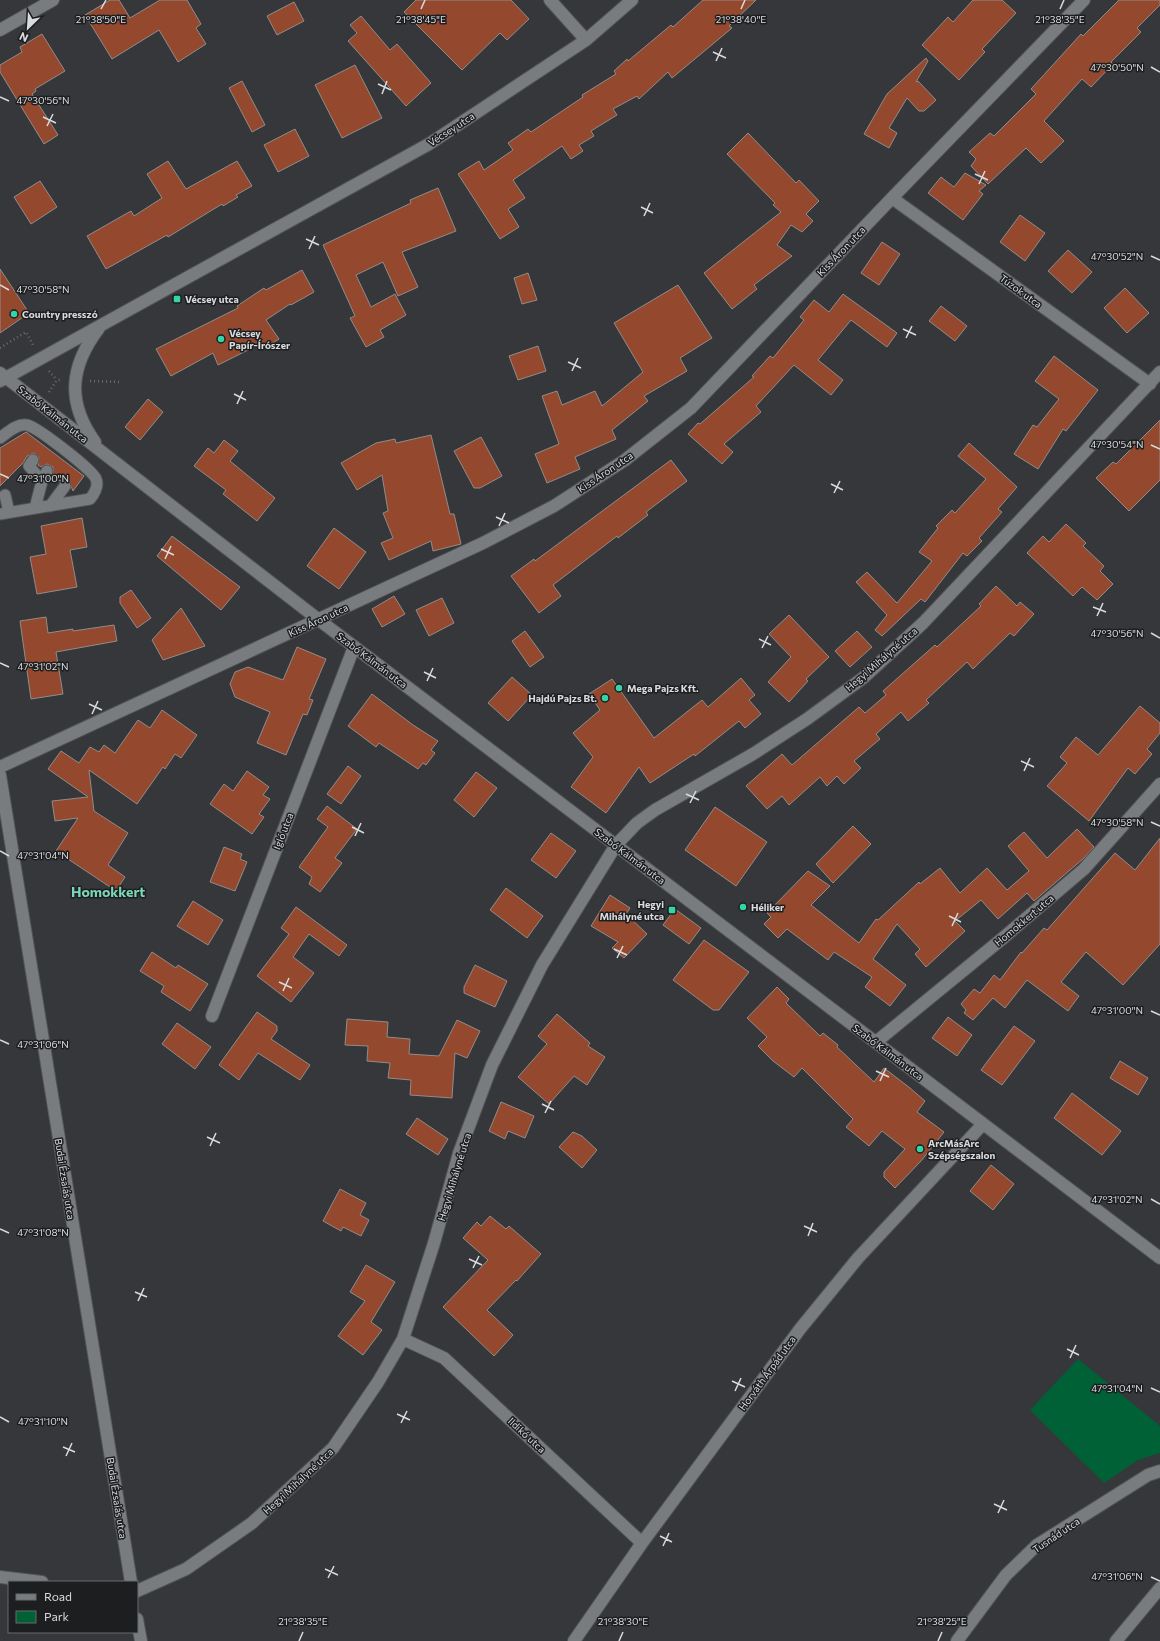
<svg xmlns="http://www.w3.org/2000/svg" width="1160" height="1641" viewBox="0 0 1160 1641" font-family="Commissioner,sans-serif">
<rect width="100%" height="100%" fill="#35373a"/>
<!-- green -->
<path fill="#006137" d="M1078 1359 1160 1426V1453L1138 1460 1104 1483 1030 1410Z"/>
<!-- building -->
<path fill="#94492e" stroke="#918c8a" d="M110 0H119L130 18 160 0H187L201 24 196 28 206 44 178 62 159 30 112 59 85 15Z
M416 0H511L529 19 507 40 500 33 462 70 404 12Z
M703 0H756L729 26 732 28 672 78 668 72 639 99 637 96 613 109 617 115 591 131 594 136 579 145 583 151 571 159 562 146 513 180 525 198 508 209 519 227 500 239 458 174 479 161 484 170 513 150 508 143 528 129 531 132 583 97 582 95 616 74 614 71 627 59 628 61 671 25 673 27Z
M973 0H1002L1016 13 982 49 985 52 959 80 922 45 948 17 953 22Z
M1119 0H1160V5L1137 28 1141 32 1111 62 1113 64 1091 87 1082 79 1044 121 1064 141 1041 163 1026 148 988 184 971 166 976 159 969 152 990 133 994 136 1036 94 1031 89 1081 34 1083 36Z
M294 2 304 21 277 35 267 16Z
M361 16 390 50 397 44 431 83 406 106 348 41 357 33 350 25Z
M42 34 65 71 35 89 36 91 32 94 58 135 44 144 0 72V65L22 52 20 47Z
M926 58 928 61 916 82 918 81 936 100 924 111H919L907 98 889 128 897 133 889 148 864 134 887 94Z
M355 65 382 118 342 138 315 85Z
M242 81 265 125 252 132 229 88Z
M295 129 309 156 278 172 264 145Z
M748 133 796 183 799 180 819 201 806 214 813 221 802 232 791 225 777 245 792 256 754 285 757 289 732 309 704 273 781 212 773 205 775 203 727 154Z
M168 161 186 189 237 161 252 186 236 195 238 197 223 206 222 204 168 237 167 235 106 269 87 236 131 211 134 216 162 198 147 174Z
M965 173 986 185 979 191 983 194 963 220 928 193 941 177 954 187Z
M40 181 57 207 31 224 14 197Z
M438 188 456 231 402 252 418 287 398 296 383 262 356 275 371 307 395 294 406 315 380 330 384 337 366 347 350 318 355 316 323 245 411 203 410 200Z
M1020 215 1045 233 1025 261 1000 242Z
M882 242 900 254 879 285 861 273Z
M1068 250 1092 272 1072 293 1048 271Z
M0 269 29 313 0 333Z
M302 270 314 292 291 305 290 304 266 320 279 339 265 348 262 343 218 365 213 353 171 376 156 349 238 308 237 306 264 288 266 290Z
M528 273 537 300 522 304 514 278Z
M678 285 712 338 680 358 687 371 644 396 648 401 612 430 616 439 575 457 580 469 547 483 535 454 559 444 542 396 557 391 562 405 595 391 602 406 643 372 614 323Z
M1125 288 1149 313 1127 333 1104 308Z
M843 294 897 333 887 347 851 320 818 360 843 380 831 395 794 365 756 406 761 412 724 444 733 452 722 464 688 434 698 423 700 424 754 377 752 376 770 356 773 358 804 320 800 317 814 300 829 312Z
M941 306 967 326 955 341 929 321Z
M538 346 546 371 518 380 509 356Z
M1054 356 1098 390 1066 431 1063 429 1038 469 1014 454 1033 425 1037 427 1059 399 1035 381Z
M148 399 163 412 140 440 125 427Z
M1160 420V480L1129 511 1096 478 1113 462 1116 464Z
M26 432 84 476 73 491 69 481 65 479 60 481 53 476V467L47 464 41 467 38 465 39 457 34 453 27 456 23 463 0 486V448Z
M431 435 450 514H454L461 544 433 551 431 541 389 560 381 543 393 538 383 513 388 511 382 475 357 490 341 463 376 443 395 439 396 443Z
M481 437 502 476 480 488H474L454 451Z
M224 440 238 451 230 461 275 498 257 521 223 494 226 490 194 466 208 448 214 453Z
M969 443 1017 487 998 509 1002 512 979 538 982 541 967 556 963 553 925 602 921 599 882 636 875 630 887 615 856 582 867 572 897 603 932 561 919 552 938 528 936 526 952 510 955 513 986 479 958 456Z
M671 460 687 481 646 512 648 515 618 538 617 536 553 585 561 596 539 613 511 576 534 559 535 561Z
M82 518 87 547 70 550 77 587 37 594 30 557 46 554 41 526Z
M1066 524 1086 543 1083 546 1104 566 1100 571 1113 584 1097 600 1082 587 1073 596 1027 553 1043 536 1049 542Z
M334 528 366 552 339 589 307 566Z
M172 536 240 587 221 610 157 556Z
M996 586 1017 606 1020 602 1034 614 1014 636 1010 633 973 669 967 662 926 700 929 703 908 721 901 712 876 734 880 739 854 761 861 768 844 784 837 776 827 786 820 777 789 805 782 796 767 809 746 786 782 754 792 765 859 707 865 713 886 695 883 691 935 645 937 647 981 606 979 604Z
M131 590 151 618 137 628 120 603V597Z
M394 596 405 614 382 627 372 609Z
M442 598 454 623 429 636 416 610Z
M181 608 205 646 163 660 152 640Z
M789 615 829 657 806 679 808 681 789 702 768 682 791 657 769 634Z
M46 617 48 633 73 629V631L114 625 117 641 56 652 63 694 31 699 20 621Z
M525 631 544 657 530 667 512 641Z
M857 631 872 647 850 667 835 651Z
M297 647 326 659 309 699 313 700 307 715 303 714 286 755 257 743 270 712 235 697 230 684 235 672 248 667 283 680Z
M512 677 532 695 508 721 488 703Z
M741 678 755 695 749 700 761 714 745 728 739 721 695 756 694 754 650 783 639 767 606 813 571 787 593 757 573 733 600 710 589 694 612 679 654 738 702 700 708 707Z
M372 694 413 725 438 741 431 750 435 753 426 765 423 763 418 769 379 743 376 747 348 726Z
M1140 706 1160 723V733L1147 749 1152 754 1135 774 1128 768 1089 821 1047 786 1067 763 1060 757 1076 737 1098 755Z
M162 710 197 735 181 758 175 754 165 769 163 767 137 804 89 770 94 811 128 833 108 865 125 877 116 891 56 851 78 818 55 821 52 801 88 797 48 769 61 751 79 763 90 747 99 752 104 745 115 753 138 720 150 728Z
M348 766 361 776 341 804 327 794Z
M247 771 269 787 263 795 270 799 259 814 264 817 252 834 210 804 224 784 233 791Z
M476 772 497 788 474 817 454 800Z
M327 806 357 829 335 858 342 863 320 892 309 884 312 877 299 867 328 827 317 819Z
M715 807 767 842 736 886 685 850Z
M853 826 871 844 833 883 816 864Z
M1077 829 1094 847 1084 858 1034 901 1027 893 998 919 981 900 955 921 965 931 926 967 915 954 920 949 897 924 873 959 906 985 890 1006 865 987 872 977 834 952 828 960 787 929 778 938 764 924 771 917 767 913 808 871 830 886 811 905 859 943 876 919 878 920 919 882 920 884 940 868 960 893 987 868 1007 890 1029 871 1008 846 1024 832 1047 858Z
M551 833 576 851 556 878 531 860Z
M1160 838V944L1123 985 1086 952 1061 982 1079 996 1068 1011 1027 980 1005 1008 993 998 973 1020 964 1013 966 1010 961 1004 974 989 980 993 994 975 1000 980 1021 952 1022 953 1044 928 1047 930 1115 853 1135 870Z
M224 847 242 854 240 859 247 862 235 891 210 882Z
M506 888 543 916 527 938 490 910Z
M610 895 630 908 626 914 647 934 624 958 612 948 618 942 591 926Z
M193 901 223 920 208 945 177 926Z
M296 907 347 945 339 956 309 934 293 957 314 973 291 1002 257 976 289 934 281 928Z
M675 909 701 928 689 944 663 925Z
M704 940 749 972 719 1010H713L673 980Z
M152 952 176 968 178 965 208 984 190 1011 161 992 164 986 140 971Z
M475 965 507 981 495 1007 464 993V987Z
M777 987 789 999 786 1003 820 1036 823 1033 838 1045 837 1047 874 1082 884 1068 910 1088 925 1101 917 1112 944 1132 921 1161 895 1188 884 1177V1172L905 1149 882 1131 869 1146 846 1127 853 1119 802 1068 794 1077 773 1061 758 1046 767 1037 747 1018Z
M257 1012 277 1026V1031L271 1039 310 1065 300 1080 258 1053 239 1080 219 1065Z
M557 1014 590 1043 588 1046 605 1057 587 1085 574 1076 549 1104 518 1077 547 1044 538 1036Z
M948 1017 972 1035 957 1056 932 1038Z
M347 1019 388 1022 387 1037 410 1039 409 1054 439 1056 457 1020 480 1031 467 1058 455 1053 452 1098 410 1095 411 1080 388 1078 390 1063 367 1061 368 1046 345 1045Z
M177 1023 211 1047 195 1069 162 1044Z
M1014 1026 1035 1041 1002 1085 981 1070Z
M1120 1061 1148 1078 1138 1095 1110 1078Z
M1072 1093 1121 1131 1102 1155 1054 1118Z
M501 1102 534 1116 525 1138 508 1131 505 1139 489 1131Z
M417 1118 448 1139 438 1155 406 1134Z
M573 1132 582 1136 597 1150 582 1168 559 1147Z
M991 1165 1014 1184 993 1210 970 1191Z
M340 1189 366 1203 360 1215 369 1220 361 1236 343 1227 341 1231 323 1221Z
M490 1216 506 1229 509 1226 541 1254 517 1281 516 1280 487 1310 513 1335 494 1356 443 1307 488 1260 463 1238 477 1222 481 1226Z
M366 1265 395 1282 371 1322 382 1330 363 1355 338 1336 365 1301 350 1292Z"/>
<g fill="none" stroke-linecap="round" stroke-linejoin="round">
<defs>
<path id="service" d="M0 438C7 433 17 423 27 425 37 427 93 470 96 479 99 486 94 494 90 499L0 514
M33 460 29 466 42 481
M5 495 9 512
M50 506 65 486
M35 508 42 481 47 471"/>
<path id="minor" d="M550 0 586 40
M0 30 53 0
M892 198 1150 384
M0 373 319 620 1160 1258
M0 381 429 144 586 40 632 0
M95 442C66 402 70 366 99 328
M0 767 483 543 554 506 625 460 691 408 892 198 1084 0
M0 775 131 1582
M212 1016 354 647
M876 1042 1003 938 1084 869 1160 784
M403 1339 444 1358 642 1543
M0 1577 42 1582
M137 1591 186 1569 252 1523 333 1448 378 1382 403 1339 434 1243 459 1153 492 1065 542 965 616 845 637 823 655 810 753 754 807 719 863 678 923 623 1160 372
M137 1619 141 1641
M574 1641 642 1543 800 1329 858 1258 983 1124
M957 1641 1006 1575 1037 1545 1148 1475 1160 1471
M1116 1641 1160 1588"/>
</defs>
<!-- service casing -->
<use href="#service" stroke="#525356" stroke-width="13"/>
<!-- minor casing -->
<use href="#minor" stroke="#525356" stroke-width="14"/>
<!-- path -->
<path stroke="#6a6c6f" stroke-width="2.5" stroke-dasharray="1 3" stroke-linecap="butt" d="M0 348 26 332 33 345
M49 371 57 380
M90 381 119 382
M49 392 57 380H61"/>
<!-- service -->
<use href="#service" stroke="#797c7f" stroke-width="11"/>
<!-- minor -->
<use href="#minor" stroke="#797c7f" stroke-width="12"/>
</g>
<!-- ticks -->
<path fill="none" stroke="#dadbde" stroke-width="1.5" d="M101 9 106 0M421 9 425 0M741 9 745 0M1060 9 1064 0M713 52 726 58M716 61 722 48M1151 67 1160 72M378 84 391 90M382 94 387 81M0 97 9 101M43 117 56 123M47 126 53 114M975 174 988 180M979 184 985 171M641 207 653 213M644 216 650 203M306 239 319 245M309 249 315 236M1151 256 1160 260M0 285 9 290M903 329 916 335M906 338 912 326M568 362 581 368M572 371 578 358M234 394 246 400M237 404 243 391M1151 445 1160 449M0 474 9 478M831 484 843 490M834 493 840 481M496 517 509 523M499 526 505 513M161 549 174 555M165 559 171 546M1093 607 1106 612M1097 616 1103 603M1151 633 1160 638M759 639 771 645M762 648 768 636M0 663 9 667M424 672 436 678M427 681 433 668M89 704 102 710M92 714 98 701M1021 761 1034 767M1024 771 1030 758M686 794 699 800M690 803 696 791M1151 822 1160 826M352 827 364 833M355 836 361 823M0 851 9 856M949 916 961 922M952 926 958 913M614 949 627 955M617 958 623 946M279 982 292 988M283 991 289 978M1151 1011 1160 1015M0 1040 9 1044M876 1071 889 1077M880 1081 886 1068M542 1104 554 1110M545 1113 551 1101M207 1137 220 1143M210 1146 216 1133M1151 1199 1160 1204M804 1226 817 1232M0 1229 9 1233M808 1236 813 1223M469 1259 482 1265M473 1268 479 1256M135 1292 147 1297M138 1301 144 1288M1067 1349 1079 1355M1070 1358 1076 1345M732 1381 745 1387M1151 1388 1160 1392M735 1391 741 1378M397 1414 410 1420M0 1417 9 1422M401 1423 407 1411M63 1447 75 1452M66 1456 72 1443M994 1504 1007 1510M998 1513 1004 1500M660 1536 672 1542M663 1546 669 1533M325 1569 338 1575M1151 1577 1160 1581M328 1578 334 1566M299 1641 303 1632M619 1641 623 1632M938 1641 942 1632"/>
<!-- markers -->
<g fill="#35d4a7" stroke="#1d1e20" stroke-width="1.5">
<rect x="173" y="295" width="8" height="8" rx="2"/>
<circle cx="14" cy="314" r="4"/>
<circle cx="221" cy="339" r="4"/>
<circle cx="619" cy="688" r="4"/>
<circle cx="605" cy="698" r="4"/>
<circle cx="743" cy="907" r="4"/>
<rect x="668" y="906" width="8" height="8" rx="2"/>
<circle cx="920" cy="1149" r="4"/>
</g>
<g text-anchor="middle" stroke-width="3" stroke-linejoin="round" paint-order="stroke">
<!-- street labels -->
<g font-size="10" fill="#dadbde" stroke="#1d1e20">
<text transform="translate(451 129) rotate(-33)" y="4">Vécsey utca</text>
<text transform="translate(841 251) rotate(-46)" y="4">Kiss Áron utca</text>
<text transform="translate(1021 291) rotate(36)" y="4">Túzok utca</text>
<text transform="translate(53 414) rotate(38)" y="4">Szabó Kálmán utca</text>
<text transform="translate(605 472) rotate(-34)" y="4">Kiss Áron utca</text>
<text transform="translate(318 620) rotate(-25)" y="4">Kiss Áron utca</text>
<text transform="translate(881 659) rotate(-41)" y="4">Hegyi Mihályné utca</text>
<text transform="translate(372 660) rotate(37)" y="4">Szabó Kálmán utca</text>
<text transform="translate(283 831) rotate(-69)" y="4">Igló utca</text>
<text transform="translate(630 856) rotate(37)" y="4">Szabó Kálmán utca</text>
<text transform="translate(1024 920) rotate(-40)" y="4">Homokkert utca</text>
<text transform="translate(888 1052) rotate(37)" y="4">Szabó Kálmán utca</text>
<text transform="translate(454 1177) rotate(-73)" y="4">Hegyi Mihályné utca</text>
<text transform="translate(65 1179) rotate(81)" y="4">Budai Ézsaiás utca</text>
<text transform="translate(767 1373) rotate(-54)" y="4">Horváth Árpád utca</text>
<text transform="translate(527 1435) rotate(43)" y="4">Ildikó utca</text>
<text transform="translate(298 1481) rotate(-43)" y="4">Hegyi Mihályné utca</text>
<text transform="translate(117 1498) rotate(81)" y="4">Budai Ézsaiás utca</text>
<text transform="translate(1056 1535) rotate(-34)" y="4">Tusnád utca</text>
</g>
<!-- poi labels -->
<g font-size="10" font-weight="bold" fill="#dadbde" stroke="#1d1e20" text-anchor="start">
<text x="185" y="303">Vécsey utca</text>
<text x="22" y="318">Country presszó</text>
<text x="229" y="337">Vécsey<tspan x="229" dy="12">Papír-Írószer</tspan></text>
<text x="627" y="692">Mega Pajzs Kft.</text>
<text x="597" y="702" text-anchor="end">Hajdú Pajzs Bt.</text>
<text x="664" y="908" text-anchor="end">Hegyi<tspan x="664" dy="12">Mihályné utca</tspan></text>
<text x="751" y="911">Héliker</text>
<text x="928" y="1147">ArcMásArc<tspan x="928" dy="12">Szépségszalon</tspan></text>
</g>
<!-- district labels -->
<g font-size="14" font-weight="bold" fill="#7bd6b6" stroke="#1d1e20">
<text x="108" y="897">Homokkert</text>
</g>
</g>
<g font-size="10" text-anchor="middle" fill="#dadbde" stroke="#1d1e20" stroke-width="3" stroke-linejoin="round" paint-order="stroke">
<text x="101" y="23">21°38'50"E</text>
<text x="421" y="23">21°38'45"E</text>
<text x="1060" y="23">21°38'35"E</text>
<text x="741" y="23">21°38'40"E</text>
<text x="1117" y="71">47°30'50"N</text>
<text x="43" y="104">47°30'56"N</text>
<text x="1117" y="260">47°30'52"N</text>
<text x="43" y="293">47°30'58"N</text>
<text x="1117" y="448">47°30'54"N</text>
<text x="43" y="482">47°31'00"N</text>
<text x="1117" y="637">47°30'56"N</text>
<text x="43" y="670">47°31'02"N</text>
<text x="1117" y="826">47°30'58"N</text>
<text x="43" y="859">47°31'04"N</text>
<text x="1117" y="1014">47°31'00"N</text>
<text x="43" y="1048">47°31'06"N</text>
<text x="1117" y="1203">47°31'02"N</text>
<text x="43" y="1236">47°31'08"N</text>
<text x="1117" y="1392">47°31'04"N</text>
<text x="43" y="1425">47°31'10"N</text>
<text x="1117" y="1580">47°31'06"N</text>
<text x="303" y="1625">21°38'35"E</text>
<text x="623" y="1625">21°38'30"E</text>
<text x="942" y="1625">21°38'25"E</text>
</g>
<!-- legend -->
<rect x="8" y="1581" width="130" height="52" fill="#1d1e20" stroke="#696a6c"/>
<rect x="16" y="1594" width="20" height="6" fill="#797c7f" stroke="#696a6c"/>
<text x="44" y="1601" font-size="12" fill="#dadbde">Road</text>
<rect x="16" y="1611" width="20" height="12" fill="#006137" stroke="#696a6c"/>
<text x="44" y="1621" font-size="12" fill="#dadbde">Park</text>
<!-- north arrow -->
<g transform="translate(28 28) rotate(205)" stroke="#1d1e20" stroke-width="3" paint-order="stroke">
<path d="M0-3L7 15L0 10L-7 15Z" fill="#dadbde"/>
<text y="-6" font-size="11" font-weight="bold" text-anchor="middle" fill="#dadbde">N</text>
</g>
</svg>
